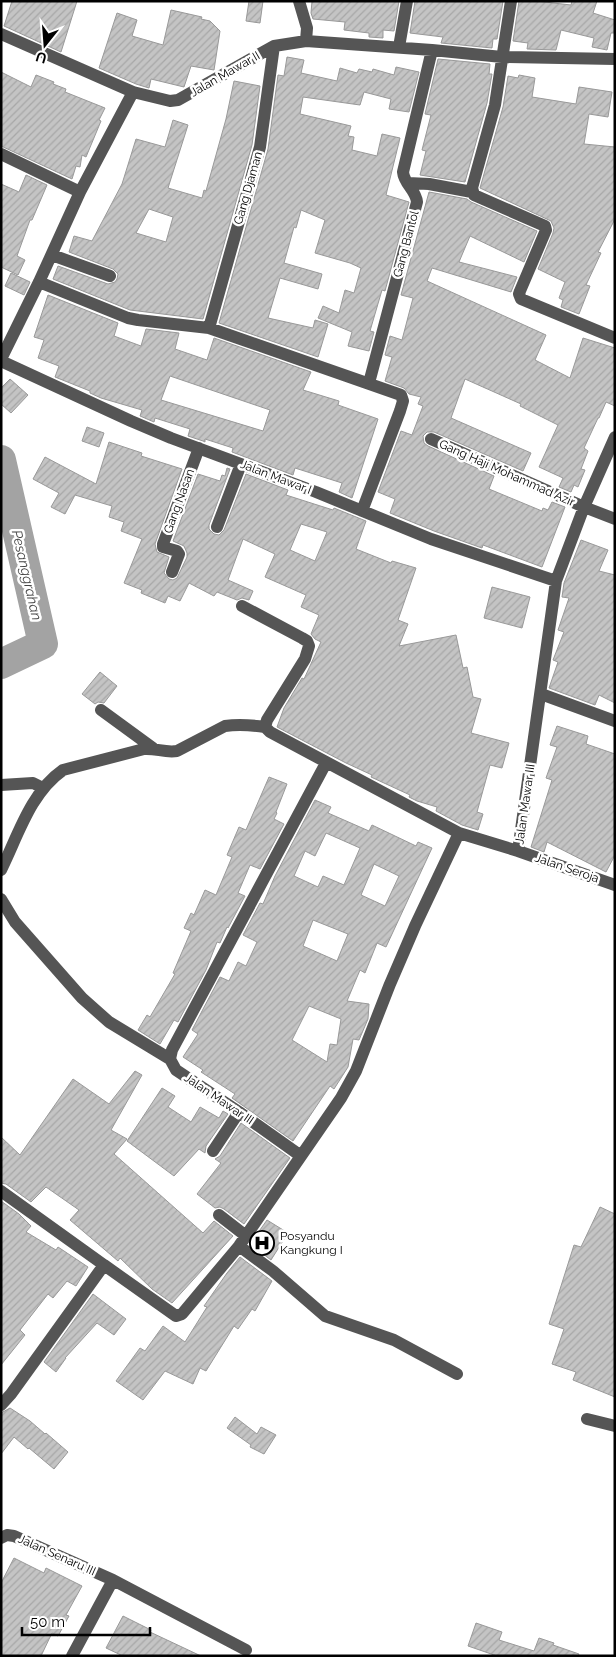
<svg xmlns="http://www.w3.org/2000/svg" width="616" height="1657" viewBox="0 0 616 1657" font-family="Raleway,sans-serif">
<defs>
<pattern id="building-hatch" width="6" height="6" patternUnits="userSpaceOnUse" patternTransform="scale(1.25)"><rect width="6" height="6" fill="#c4c4c4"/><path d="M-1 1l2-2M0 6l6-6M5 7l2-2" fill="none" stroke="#a7a7a7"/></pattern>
</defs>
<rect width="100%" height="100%" fill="#fff"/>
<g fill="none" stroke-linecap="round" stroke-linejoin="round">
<!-- river -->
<path stroke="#a3a3a3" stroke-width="30" d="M1 460 43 644 1 664"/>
</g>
<!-- building -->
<path fill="url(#building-hatch)" stroke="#999" fill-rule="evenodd" d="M12 1H77L61 52 4 26Z
M249 1H263L260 23 246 21Z
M312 1H399L394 31 383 30V38L369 37V33L344 30 345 22 313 19 311 13Z
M415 1H503L497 39H493L492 48 441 43 443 37 410 33Z
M519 1H536L571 5 572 1H597L593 13 615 20V33H611L607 50 592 47 594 38 561 30 556 50 527 49 528 43 513 41Z
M171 10 202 17 201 19 210 21 220 31 214 70 191 66 184 87 151 79 149 88 136 84 99 68 117 13 137 20 132 36 163 45Z
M287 57 304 60 301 73 337 81 340 68 357 73 359 69 372 72 373 69 394 75 396 67 419 72 409 112 389 109 391 99 364 92 360 105 303 97 300 114 351 126 348 136 354 137 352 150 377 156 382 134 400 138 386 195 409 202 385 291 382 290 370 331 374 332 369 351 348 346 352 332 318 318 323 306 339 313 345 290 354 293 361 268 350 263 315 253 325 220 301 210 296 228 294 227 284 263 322 274 318 289 280 278 268 318 313 328 315 320 328 324 318 357 219 323 268 149 278 75 284 76Z
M438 59 490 64 489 74H492L487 103 465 182 420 175 426 151 422 150 431 115 425 114Z
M1 72 31 87 36 75 54 82 53 84 66 89 65 92 105 108 99 120 101 121 86 157 82 155 80 167 76 166 72 179 1 146Z
M519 75 535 78 532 97 576 104 579 87 612 92 608 117 589 114 584 144 615 147V219L598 252 601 253 586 285 590 286 579 314 561 307 563 300 559 298 565 282 538 269 553 233 554 228 551 221 480 188 503 107 508 76 518 78Z
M234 81 260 86 252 145 203 319 130 310 53 279 58 266 108 284 115 282 117 279 118 274 113 269 69 252 74 236 92 241 122 184 136 139 165 147 173 120 188 125 168 188 202 198 204 190 206 191 226 119ZM149 209 173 217 166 242 136 233Z
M26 175 47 185 32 220H30L17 256 25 260 18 275 1 267V184L19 192Z
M429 192 467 199 471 202 537 231 524 262 470 236 459 262 517 277 511 292 432 268 427 281 546 335 535 360 570 378 583 338 615 348V406L606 402 599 418H598L584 448 588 451 581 469 585 470 578 487 574 485 571 492 559 487 563 478 539 467 558 425 520 406 521 404 465 379 451 418 531 453 523 471 434 432H427L423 436 424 443 428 446 494 476 489 489 542 511 543 508 548 510 552 502 565 507 542 567 483 545 482 548 434 531 390 513 395 499 378 492 401 431 412 435 423 406 418 404 421 397 409 394 404 388 385 381 392 357 385 355 390 336 402 340 413 298 401 295Z
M11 273 30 282 24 295 5 286Z
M48 295 118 323 114 336 141 346 146 329 179 333 175 349 207 360 214 338 311 372 303 390 339 401 338 405 378 419 352 498 339 492 342 483 295 468 293 475 232 452 233 448 205 439V442L203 441 188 436 190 429 155 418 154 422 140 416 142 410 101 398 90 393V391L55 377 59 366 38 358 44 340 34 337ZM170 376 270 410 263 431 161 400Z
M10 379 28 395 11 413 1 404V388Z
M87 427 104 433 99 447 82 441Z
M109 442 142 453 141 456 182 469 155 544 157 552 169 557 164 573 169 579 173 580 177 578 187 557V553L184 546 173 541 198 474 220 481 222 475 225 476 227 468 230 469 209 525V529L214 534 219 535 224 530 246 474 288 490 286 495 333 510 334 508 366 521 356 549 391 563 392 561 416 568 398 620 408 624 399 646 456 635 463 668 467 667 473 697 481 699 471 733 509 743 502 768 490 765 477 812 483 814 478 830 462 825 436 811 437 807 417 801 409 797 410 795 371 777 372 775 346 763 277 727 284 708 302 678 304 679 321 642 315 639 311 634 319 615 301 607 306 595 265 577 275 554 243 539 228 580 253 591 249 600 242 598 237 600 217 592 214 596 189 583 180 601 168 596 165 603 141 593 142 590 124 583 142 539 121 531 124 522 109 517 112 506 75 495 65 514 51 507 59 493 33 479 45 457 96 484ZM301 524 327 532 315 561 290 550Z
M581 540 608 550 599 571 615 575V703L599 695 595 705 549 688 558 662 553 660 564 632 558 630 569 598 562 597 564 583Z
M492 587 530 597 522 628 484 618Z
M100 672 117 686 104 703 98 702 95 704 82 694Z
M557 726 588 736 586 744 615 754V855L606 872 547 842 544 852 531 847 552 780 546 778 557 747 550 745Z
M269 777 287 784 276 812 277 813 274 819 284 824 260 869 250 865 238 893 245 896 228 928 227 927 220 943 217 942 206 970 178 1022 174 1020 160 1044 138 1030 147 1015 150 1017 175 974 173 973 191 931 184 928 191 913 194 915 205 890 216 895 232 857 227 855 239 827 246 830Z
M315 800 331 807 328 813 369 831 372 825 416 846 418 842 432 848 386 947 377 943 365 973 360 970 347 1001 369 1004 368 1019 359 1040 353 1039 348 1067 334 1089 330 1086 293 1141 232 1098 235 1094 201 1072 203 1070 183 1057 198 1034 192 1030 220 977 229 981 238 962 246 966 257 942 243 935 260 903 263 904 275 876ZM326 833 360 848 344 885 323 876 318 887 294 876 305 851 315 856ZM374 864 399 876 385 906 361 895ZM313 920 348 934 337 961 303 946ZM309 1006 341 1019 337 1045 330 1044 327 1062 292 1040Z
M135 1071 142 1075 111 1130 127 1139 114 1154 203 1233 214 1221 233 1236 172 1303 152 1289 120 1258 118 1261 70 1220 79 1210 46 1187 31 1202 6 1184 1 1183V1137L20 1155 73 1079 109 1104Z
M162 1088 175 1096 168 1107 191 1122 200 1107 219 1118 223 1111 228 1114 206 1146 205 1153 199 1149 174 1176 127 1141Z
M241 1123 290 1158 244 1224 224 1209 220 1207 215 1208 197 1194 221 1163 215 1159 220 1156Z
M1 1201 19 1214 31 1226 26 1232 56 1250 58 1247 88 1267 76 1286 67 1281 53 1298 48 1294 20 1330 25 1335 1 1365Z
M600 1207 615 1214V1397L573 1380 576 1372 552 1364 564 1329 549 1324 574 1245 581 1247Z
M267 1220 288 1233 271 1260 250 1244Z
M240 1257 272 1281 255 1311 252 1309 238 1329 234 1326 206 1371 200 1368 193 1384 165 1371 143 1400 116 1381 140 1348 145 1351 163 1326 185 1342 207 1307 204 1306 227 1273Z
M93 1294 126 1319 114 1335 97 1323 65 1358H66L56 1372 44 1362Z
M10 1408 30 1421 45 1434 46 1433 68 1452 54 1469 29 1448 28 1449 14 1437 1 1454V1413Z
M235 1417 257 1434 261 1427 276 1435 264 1454 250 1447 251 1445 227 1428Z
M14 1558 44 1573 46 1568 82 1586 66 1615 69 1616 58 1636 52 1633 41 1656H1V1583Z
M123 1616 151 1630 150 1632 201 1656H123L106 1648Z
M476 1623 502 1632 499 1640 534 1651 539 1638 554 1643 553 1645 579 1654 578 1656H497L468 1646Z"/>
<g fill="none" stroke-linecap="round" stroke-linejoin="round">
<!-- minor -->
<path stroke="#555" stroke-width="12" d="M299 1 307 28 306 41
M511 1 495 105 472 188 474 195 545 226 546 230 520 291 519 294 521 299 615 338
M1 34 133 92
M399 47 407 1
M1 154 80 192
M408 183 429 184 472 192
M52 255 110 276
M39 282 128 318 138 320 209 328 401 395 403 401 400 411 362 511
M209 328 260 147 274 46
M1 359 39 282 80 192 133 92 170 101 178 100 274 46 306 41 432 50 502 57 615 59
M1 361 131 421 171 438 316 492 431 539 556 581
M369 383 417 202C416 190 404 184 403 172L432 50
M431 439 584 507 615 519
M217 527 241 464
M172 572 179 554 177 551 163 547V544L199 448
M242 606 302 638 307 641 309 646 305 659 267 720 265 727
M541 694 615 721
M101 710 153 748
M1 785 33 783 43 788
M518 851 615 885
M1 870C18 836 30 793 63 770L144 749C156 748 165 753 177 751L225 726C239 724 251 725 265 727L270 732 459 833
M1 899 15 922 82 998 109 1022 170 1059
M213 1151 239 1112
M301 1156 239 1112 176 1070 170 1059 172 1050 326 763
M1 1191 104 1265
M219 1215 246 1236
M239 1246 273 1271 325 1316 394 1340 457 1374
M1 1405 11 1394 104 1265 176 1316 182 1314 239 1246 341 1098 356 1071 390 984 415 926 459 833 518 851 556 581 584 507 615 437
M587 1419 615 1426
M1 1538 7 1535 14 1536 113 1580 246 1650
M72 1656 113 1580"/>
</g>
<!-- icons -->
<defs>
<symbol id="hospital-ring" viewBox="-11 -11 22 22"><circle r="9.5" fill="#fff" stroke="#000" stroke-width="1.5"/><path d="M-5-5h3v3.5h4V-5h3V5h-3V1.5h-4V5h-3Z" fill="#000"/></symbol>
</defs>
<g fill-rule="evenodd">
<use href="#hospital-ring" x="248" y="1229" width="28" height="28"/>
</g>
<g text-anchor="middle" stroke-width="5" stroke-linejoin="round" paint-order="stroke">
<!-- street labels -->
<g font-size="12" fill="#000" stroke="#fff">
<text transform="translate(225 74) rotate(-30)" y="4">Jalan Mawar II</text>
<text transform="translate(248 188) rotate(-74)" y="4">Gang Djaman</text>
<text transform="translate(406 244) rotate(-75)" y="4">Gang Bantol</text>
<text transform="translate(507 473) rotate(24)" y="4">Gang Haji Mohammad Azir</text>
<text transform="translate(276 477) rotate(21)" y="4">Jalan Mawar I</text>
<text transform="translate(179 501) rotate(-70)" y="4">Gang Nasan</text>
<text transform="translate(525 804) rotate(-82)" y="4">Jalan Mawar III</text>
<text transform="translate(567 868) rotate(19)" y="4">Jalan Seroja</text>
<text transform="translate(219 1099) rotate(34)" y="4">Jalan Mawar III</text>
<text transform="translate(57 1555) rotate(24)" y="4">Jalan Senaru III</text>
</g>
<!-- poi labels -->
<g font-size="12" fill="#000" stroke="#fff" text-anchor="start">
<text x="280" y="1240">Posyandu<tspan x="280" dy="14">Kangkung I</tspan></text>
</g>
<!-- water labels -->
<g font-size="14" font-style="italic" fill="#444" stroke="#fff">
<text transform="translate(27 575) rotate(77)" y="5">Pesanggrahan</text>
</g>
</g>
<!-- border -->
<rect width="616" height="1657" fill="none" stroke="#000000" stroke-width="5"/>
<!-- north arrow -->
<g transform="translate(45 45) rotate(197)" stroke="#ffffff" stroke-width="4" paint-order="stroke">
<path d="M0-4L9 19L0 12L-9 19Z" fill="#000000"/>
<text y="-8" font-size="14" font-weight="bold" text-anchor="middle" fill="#000000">U</text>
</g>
<!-- scale -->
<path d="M22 1627v8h128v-8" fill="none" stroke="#000000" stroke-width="2.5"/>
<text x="30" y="1627" font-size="15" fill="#000000" stroke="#ffffff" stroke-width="4" paint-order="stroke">50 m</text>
</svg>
